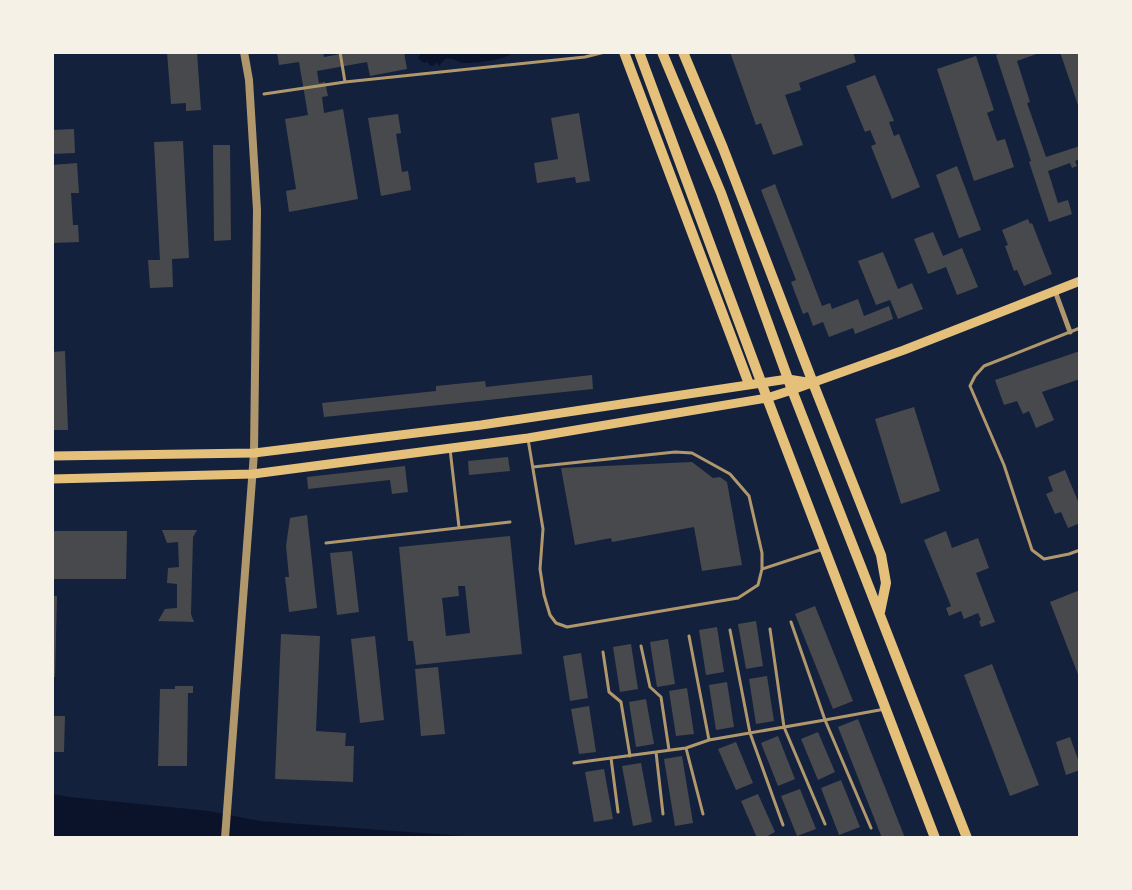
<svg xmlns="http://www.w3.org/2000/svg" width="1132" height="890" viewBox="0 0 1132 890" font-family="Lato,sans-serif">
<rect width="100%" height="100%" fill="#14213d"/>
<!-- water -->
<path fill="#0b132b" d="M467 52 472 54 512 53C506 60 475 63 464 63 456 63 456 57 445 59L439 66 437 62 433 66 429 65 428 62 424 63 418 58 420 55V53H416Z
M52 794 70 797 209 811 260 821 477 837H53Z"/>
<!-- building -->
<path fill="#48494c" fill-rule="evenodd" d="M167 52H197L201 110 186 111V103L171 104Z
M277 52H323L324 57 351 52H404L407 69 370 76 367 62 317 71 319 83 325 82 328 96 322 97 324 113 343 109 358 199 289 212 286 191 296 189 285 119 308 115 299 62 279 65Z
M730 52H853L856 62 799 83 801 90 785 95 803 145 773 155 761 123 756 125Z
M1003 52H1042L1017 61 1030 102 1027 103 1046 157 1080 146V159L1075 161 1077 166 1072 168 1070 163 1048 171 1058 203 1068 200 1072 214 1049 222 1029 162 1031 161 996 55Z
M1060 52H1080V108H1079Z
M976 56 994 110 987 113 997 141 1005 139 1014 167 974 181 937 69Z
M875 75 894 121 889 122 894 136 899 134 920 187 892 199 871 146 876 144 870 130 865 132 846 86Z
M579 113 590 181 576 183 575 177 537 183 534 163 558 159 551 118Z
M398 114 401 133 396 134 402 172 408 171 411 190 381 196 368 118Z
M74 129 75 153 52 154V130Z
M183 141 189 258 172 259 173 287 150 288 148 260H160L154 142Z
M213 145H230L231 240 214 241Z
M77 163 79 193H71L73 225H78L79 242 52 243V165Z
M957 166 981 230 959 238 936 175Z
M775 184 822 306 830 303 832 309 858 299 864 316 889 306 893 319 855 334 853 328 829 337 823 322 813 326 808 312 803 314 791 282 796 280 761 190Z
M1028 219 1030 224 1032 223 1052 274 1024 286 1017 270 1014 271 1005 246 1008 245 1002 230Z
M933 232 943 256 962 248 978 287 957 295 946 267 928 274 914 239Z
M883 252 898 289 912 283 923 309 898 319 890 300 876 305 858 261Z
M65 351 68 430H52V352Z
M1080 351V379L1042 392 1054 420 1036 428 1029 411 1023 414 1017 401 1004 405 995 380Z
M592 375 593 389 324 417 322 403 436 391V386L485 381 486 387Z
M914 407 940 491 901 504 875 419Z
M508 457 510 471 469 475 468 461Z
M692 462 713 478 720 477 727 482 742 565 702 571 694 527 612 542 611 538 575 545 561 468Z
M405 466 408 492 392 494 390 480 308 489 307 477Z
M1065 470 1080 506V523L1068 528 1061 512 1055 514 1046 494 1053 491 1048 477Z
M307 515 317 608 289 612 285 577H289L286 546 290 518Z
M162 530H197L193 537 191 614 194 622 158 621 165 609 177 608V584L167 583 168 568 179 567 178 542 167 543Z
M52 531H127L126 579H52Z
M946 531 952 548 978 538 989 568 976 573 995 622 981 627 979 621 981 620 978 613 964 619 961 611 949 616 946 608 951 606 924 540Z
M510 536 522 654 416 665 413 641H408L399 547ZM458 586H465L470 633 446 636 442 598 459 596Z
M352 551 359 612 337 615 330 553Z
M1080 590V677H1079L1050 602Z
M52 596H57L55 677H52Z
M815 606 853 701 833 709 795 614Z
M756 621 763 666 746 669 738 624Z
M717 627 724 672 706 675 699 630Z
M281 634 320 636 316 731 346 733 345 746H354L353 782 275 779Z
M375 636 384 720 360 723 351 639Z
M668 639 675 684 657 687 650 642Z
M631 644 638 689 620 692 613 647Z
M581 653 588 698 570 701 563 656Z
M992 664 1039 785 1010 796 964 675Z
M438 667 445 734 421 736 415 669Z
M767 676 774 721 756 724 749 679Z
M727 682 734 727 716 730 709 685Z
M175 686H193V693H188L187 766H158L160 689H175Z
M687 688 694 734 676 736 669 691Z
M646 699 654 744 636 747 629 702Z
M589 706 596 752 579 754 571 709Z
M52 716H65L64 752H52Z
M858 719 905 838H882L838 727Z
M818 732 835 772 818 780 801 739Z
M778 736 795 779 778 786 761 743Z
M1070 737 1080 765V770L1066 775 1056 742Z
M736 742 753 783 736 790 718 749Z
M682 756 693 823 675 826 664 759Z
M641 763 652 822 633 826 622 766Z
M604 769 613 819 594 822 585 772Z
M841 780 860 827 839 835 821 788Z
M800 789 816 829 797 836 781 796Z
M758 794 775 832 764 838H757L741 801Z"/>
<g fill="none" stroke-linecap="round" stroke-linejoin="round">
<!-- service -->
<path stroke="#b1986c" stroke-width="3" d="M340 52 345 82
M264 94 345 82 585 57 605 52
M1080 328 984 366 975 376 970 386 1004 465 1032 550 1044 559 1069 554 1080 550
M528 439 543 529 540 569 544 595 550 615 556 623 567 627 738 598 758 585 762 569V553L749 496 730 474 692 453 675 452 533 467
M450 449 459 527
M326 543 510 522
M762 569 823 549
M791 622 825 720 871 828
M770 629 784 727 825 824
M730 630 750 733 783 825
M689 636 709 740
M641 646 650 687 661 697 669 750
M603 652 609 692 621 702 630 756
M686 748 703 814
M656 752 663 814
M611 758 618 812
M574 763 686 748 709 740 825 720 885 709"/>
<!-- minor -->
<path stroke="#b1986c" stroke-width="5" d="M1055 291 1070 332"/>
<!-- tertiary -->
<path stroke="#b1986c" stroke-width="8" d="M225 838 254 453 257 210 249 80 244 52"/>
<!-- secondary -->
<path stroke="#e5c07b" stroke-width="9" d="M52 456 254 453 481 425 788 379 813 383
M52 479 253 474 528 438 767 398 792 390 904 350 1080 281"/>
<!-- primary -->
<path stroke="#e5c07b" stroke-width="10" d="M624 52 749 384
M639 52 767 398 935 838
M662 52 721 193 792 390 967 838
M683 52 723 148 813 383 881 555 886 583 880 612"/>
</g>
<!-- border -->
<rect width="1132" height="890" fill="none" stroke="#f6f1e7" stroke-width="108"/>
</svg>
